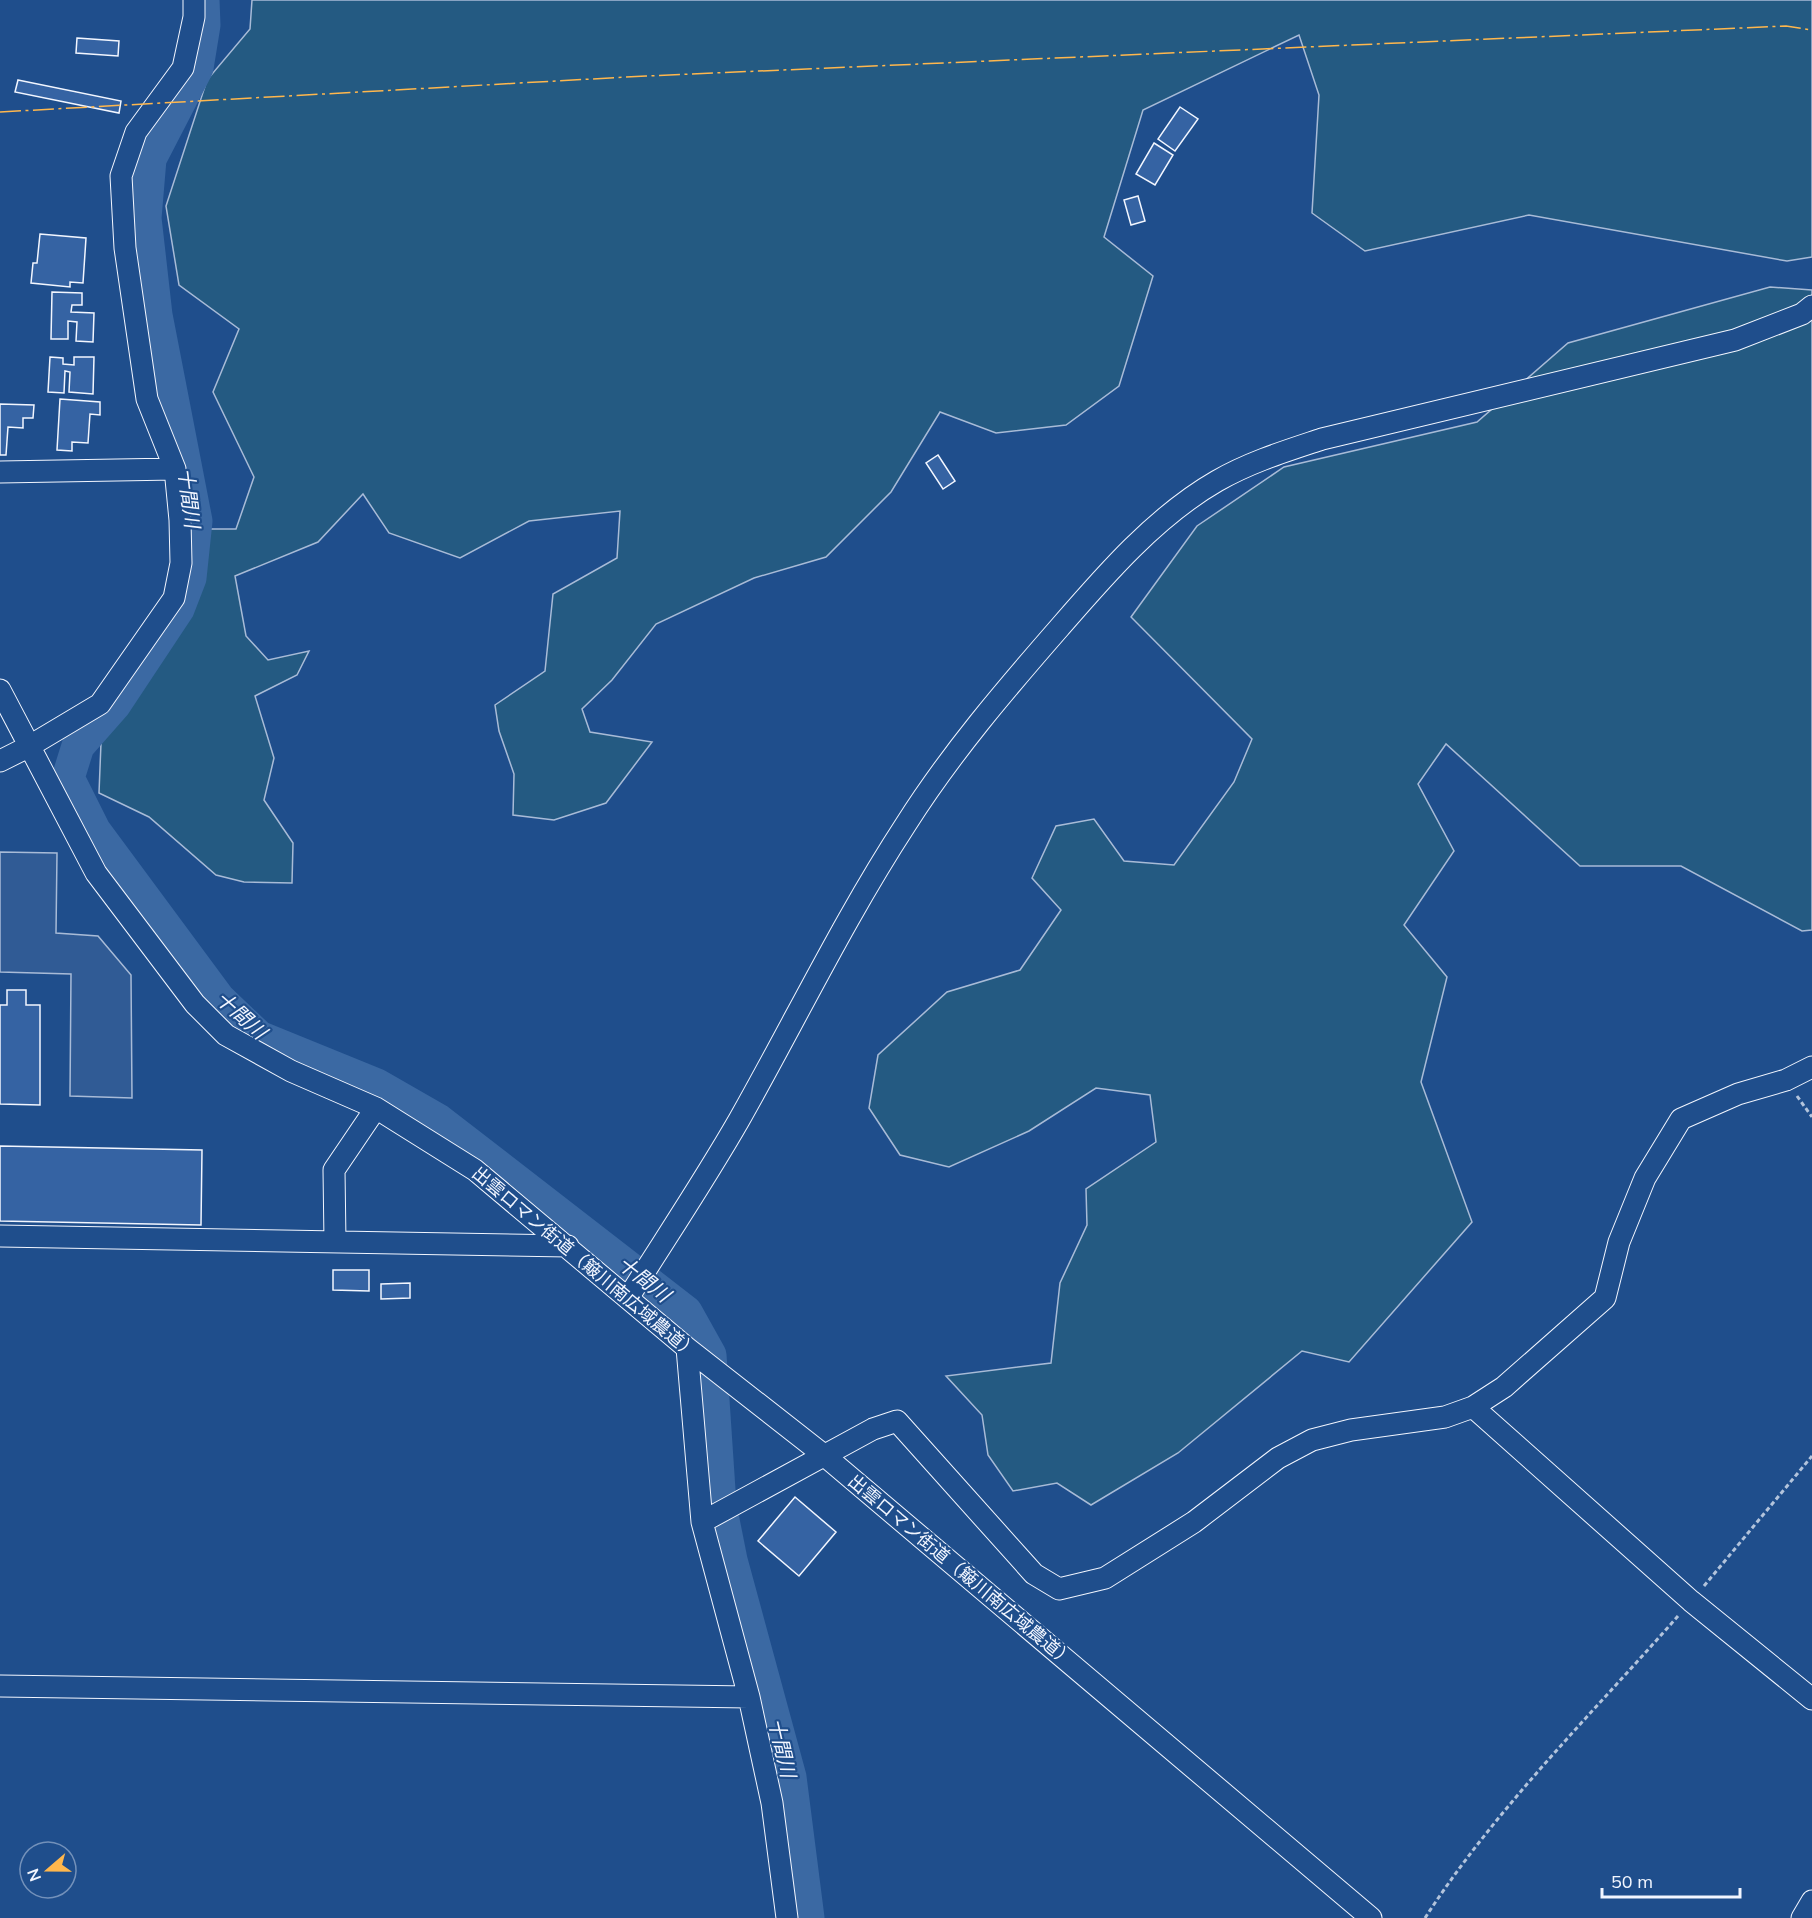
<svg xmlns="http://www.w3.org/2000/svg" width="1812" height="1918" viewBox="0 0 1812 1918" font-family="Mulish,'Noto Sans JP',sans-serif">
<rect width="100%" height="100%" fill="#1f4e8c"/>
<!-- green -->
<path fill="#245a82" stroke="#a8bbd7" stroke-width="1.5" d="M252 0H1812V257L1787 261 1529 215 1365 251 1312 213 1319 95 1299 35 1143 110 1104 237 1153 276 1119 386 1066 425 996 433 940 412 891 492 826 557 754 578 656 624 612 680 582 709 590 732 652 742 606 803 554 820 513 815 514 774 499 731 495 705 545 671 553 594 617 558 620 511 529 521 460 558 389 533 363 494 318 542 235 576 246 636 268 660 309 651 297 675 255 696 274 758 264 800 293 843 292 883 244 882 216 875 149 817 99 793 101 743 191 603 204 529H236L254 477 213 392 239 329 179 285 166 206 207 80 250 29Z
M1770 287 1812 290V930L1802 931 1681 866H1580L1446 744 1418 784 1454 851 1404 925 1447 977 1421 1082 1472 1222 1349 1362 1302 1351 1178 1453 1091 1505 1057 1483 1013 1491 988 1455 982 1415 946 1376 1051 1363 1060 1283 1087 1225 1086 1189 1156 1142 1150 1095 1096 1088 1029 1131 949 1167 900 1155 869 1108 878 1055 947 992 1020 970 1061 910 1032 878 1056 826 1094 819 1124 861 1174 865 1234 782 1252 739 1131 617 1197 526 1284 467 1477 422 1568 343Z"/>
<!-- parking -->
<path fill="#305b95" stroke="#a8bbd7" stroke-width="1.5" d="M0 852 57 853 56 933 98 936 131 975 132 1098 70 1096 71 974 0 972Z"/>
<g fill="none" stroke-linecap="round" stroke-linejoin="round">
<!-- river -->
<path stroke="#3b69a3" stroke-width="33" d="M203 0 204 25 197 68 150 159 145 218 156 315 196 521 190 578 178 609 115 704 78 746 68 778 94 830 219 999 259 1037 377 1085 438 1120 686 1312 710 1355 720 1505 731 1560 790 1777 808 1918"/>
</g>
<!-- building -->
<path fill="#3563a3" stroke="#f2f6ff" stroke-width="1.5" d="M77 38 119 41 118 56 76 53Z
M18 80 121 101 119 113 15 92Z
M1180 107 1198 119 1175 151 1158 139Z
M1154 143 1173 155 1155 185 1136 174Z
M1138 196 1145 221 1131 225 1124 200Z
M40 234 86 238 83 283 70 282V287L31 283 33 263H37Z
M52 292 82 293V305H72L71 312 94 313 93 342 76 341 77 322 68 321V339H51Z
M50 357 63 358V364L74 365V357H94L93 394 69 392 70 372 65 371 64 393 48 392Z
M60 399 100 402V415L90 414 88 443 72 442V451L57 450Z
M0 404 34 405 33 418H23V428L8 427 6 455H0Z
M938 455 955 481 943 489 926 463Z
M7 990H26V1005H40V1105L0 1104V1005H7Z
M0 1146 202 1150 201 1225 0 1221Z
M333 1270H369V1291L333 1290Z
M410 1283V1298L381 1299V1284Z
M795 1497 836 1532 799 1576 758 1541Z"/>
<g fill="none" stroke-linecap="round" stroke-linejoin="round">
<defs>
<path id="minor" d="M0 472 175 469
M0 690 96 873 195 1004 226 1035 291 1071 376 1108 475 1170 687 1348 825 1456 1371 1918
M0 761 28 747 100 704 174 598 181 563 180 520 175 469 147 399 125 248 121 176 136 132 183 68 194 17V0
M0 1236 568 1246
M335 1242 334 1170 376 1108
M628 1298C665 1239 704 1181 739 1120 795 1021 844 919 906 824 951 753 1005 690 1060 627 1105 575 1156 516 1217 481 1250 462 1286 451 1322 439L1735 340 1802 314 1812 306
M687 1348 702 1522 749 1697 772 1803 787 1918
M1473 1407 1691 1601 1812 1699
M702 1522 873 1429 897 1421 1034 1574 1059 1589 1105 1578 1194 1522 1278 1458 1312 1440 1351 1430 1445 1417 1473 1407 1504 1387 1605 1298 1619 1242 1645 1178 1681 1119 1738 1094 1786 1080 1812 1067
M0 1686 749 1697
M1802 1918 1812 1901"/>
</defs>
<!-- minor casing -->
<use href="#minor" stroke="#f2f6ff" stroke-width="23"/>
<!-- path -->
<path stroke="#b3c4dc" stroke-width="3" stroke-dasharray="4.5 3" stroke-linecap="butt" d="M1797 1096 1812 1117
M1704 1586 1812 1456
M1425 1918C1496 1808 1592 1714 1678 1616"/>
<!-- minor -->
<use href="#minor" stroke="#1f4e8c" stroke-width="21"/>
<!-- power -->
<path stroke="#ffb74d" stroke-width="1.5" stroke-dasharray="21 4.5 3 4.5" stroke-linecap="butt" d="M0 112 646 76 1786 26 1812 30"/>
</g>
<g text-anchor="middle" stroke-width="4.5" stroke-linejoin="round" paint-order="stroke">
<!-- street labels -->
<g font-size="18" fill="#f2f6ff" stroke="#1f4e8c">
<text transform="translate(585 1263) rotate(40)" y="6">出雲ロマン街道（簸川南広域農道）</text>
<text transform="translate(961 1571) rotate(40)" y="6">出雲ロマン街道（簸川南広域農道）</text>
</g>
<!-- water labels -->
<g font-size="20" font-style="italic" fill="#f2f6ff" stroke="#1f4e8c">
<text transform="translate(189 498) rotate(83)" y="7">十間川</text>
<text transform="translate(241 1015) rotate(42)" y="7">十間川</text>
<text transform="translate(644 1279) rotate(38)" y="7">十間川</text>
<text transform="translate(782 1748) rotate(77)" y="7">十間川</text>
</g>
</g>
<!-- north arrow -->
<g transform="translate(48 1870) rotate(250)"><circle r="28" fill="#1f4e8c" stroke="#7391ba" stroke-width="1.5"/>
<path d="M0-4.5L10 22L0 15L-10 22Z" fill="#ffb74d"/>
<text y="-9" font-size="16" font-weight="bold" text-anchor="middle" fill="#f2f6ff">N</text>
</g>
<!-- scale -->
<path d="M1602 1888v9h138v-9" fill="none" stroke="#f2f6ff" stroke-width="3"/>
<text x="1611" y="1888" font-size="18" fill="#f2f6ff" stroke="#1f4e8c" stroke-width="4.5" paint-order="stroke">50 m</text>
</svg>
